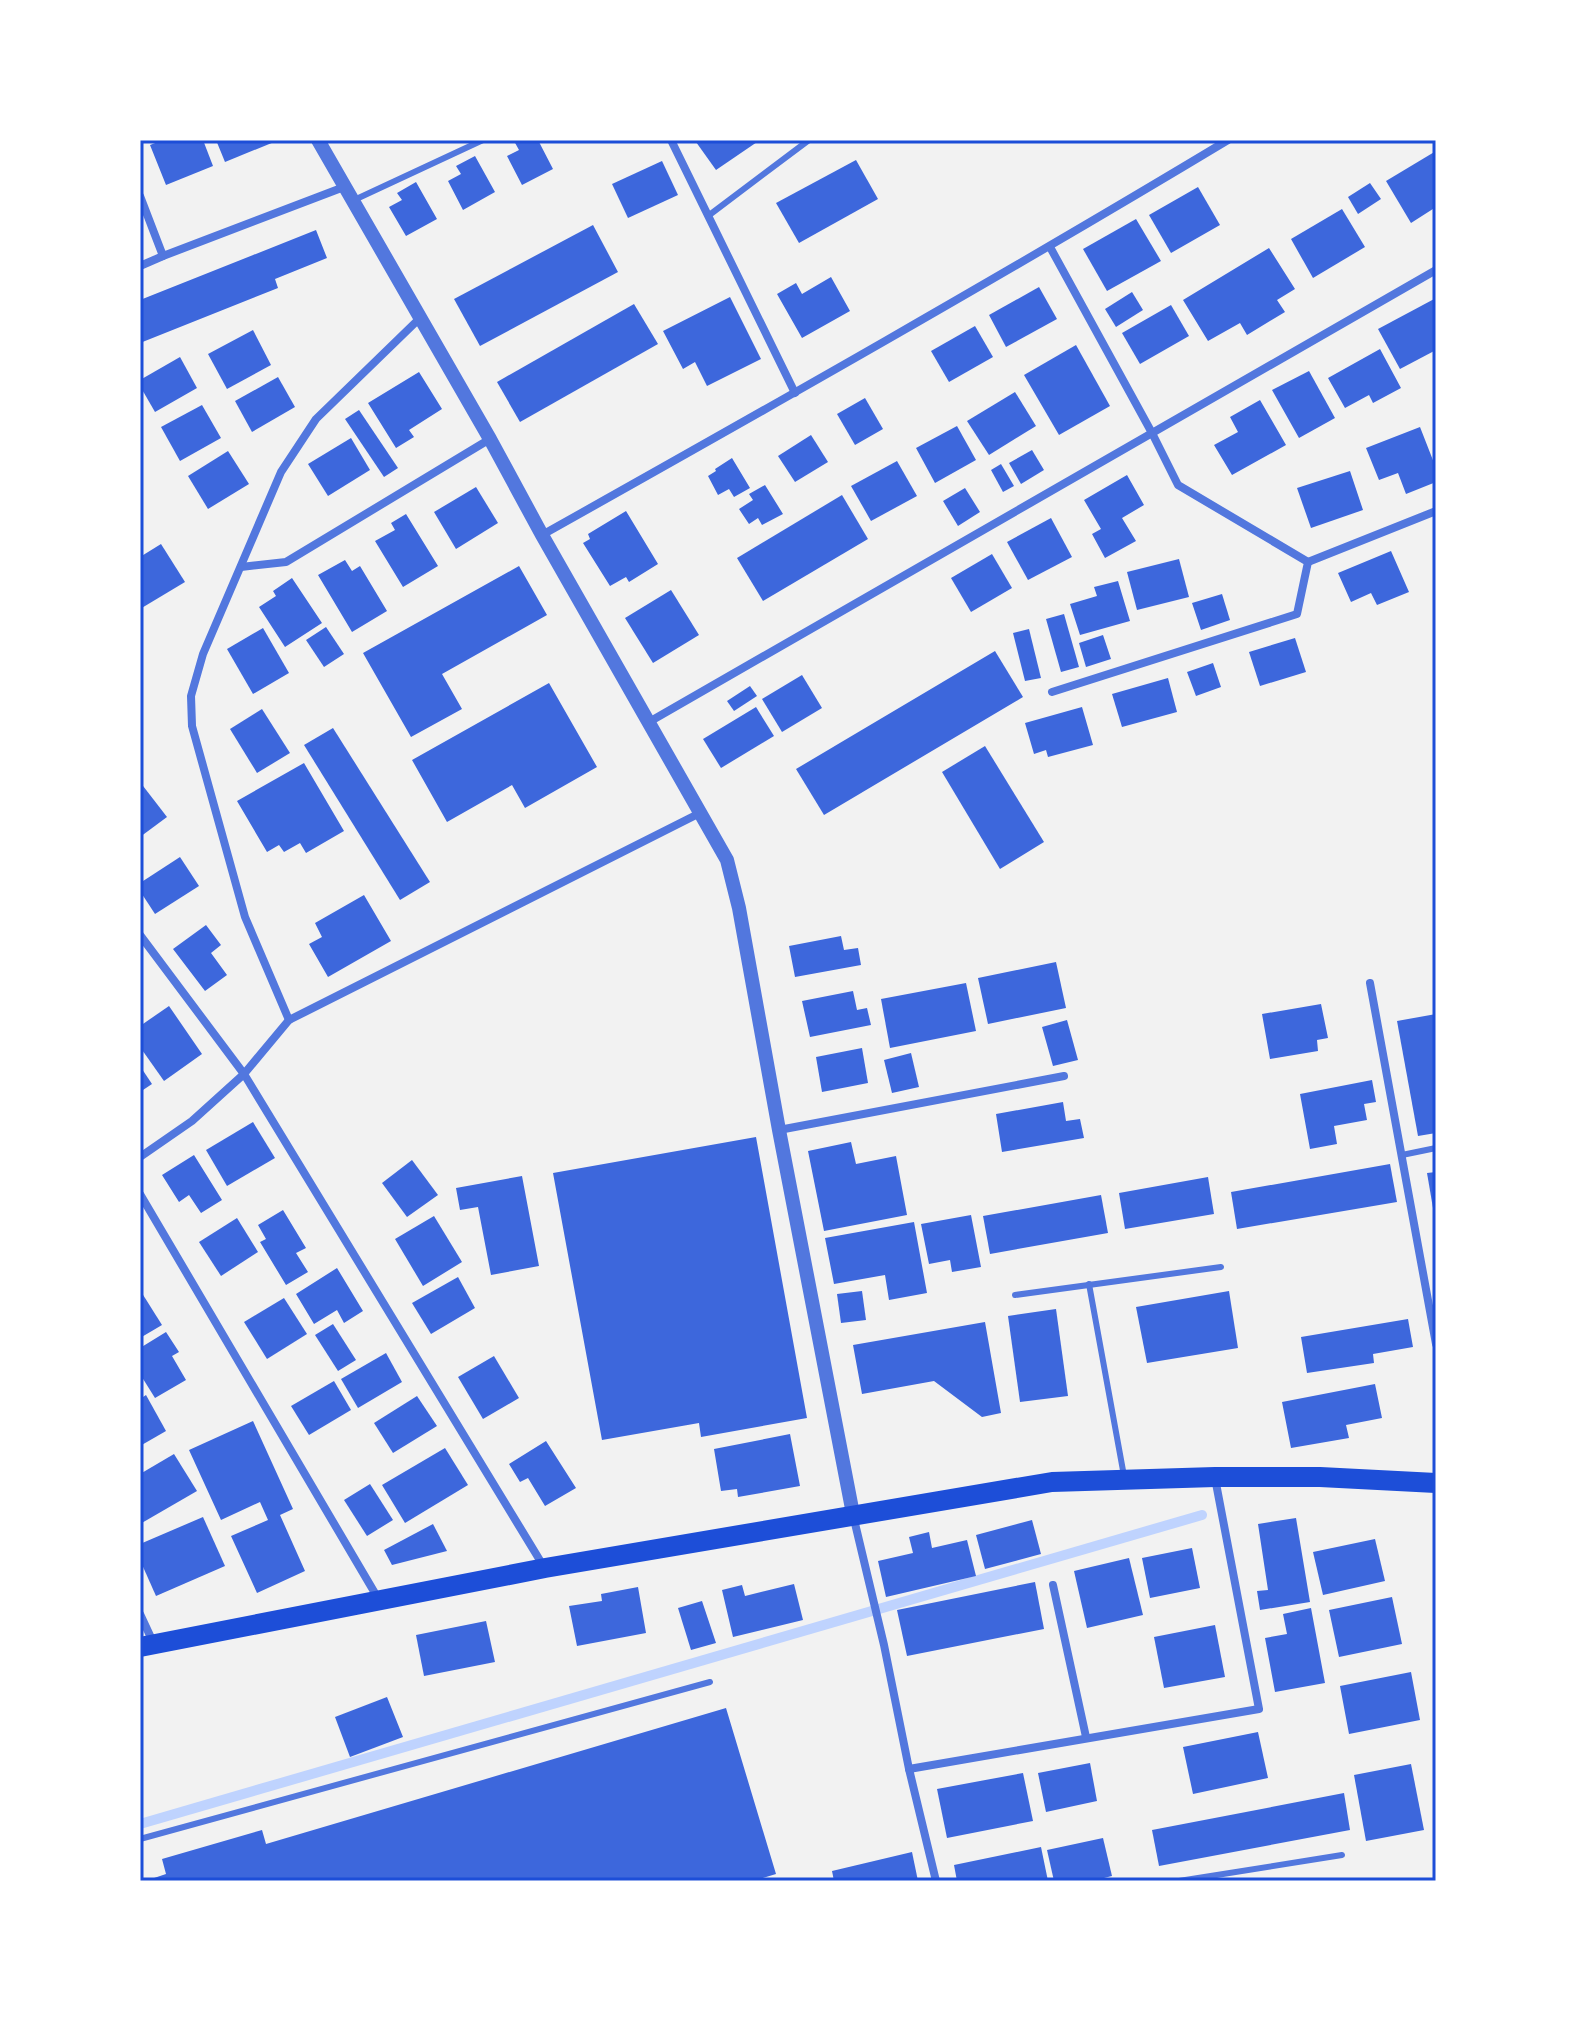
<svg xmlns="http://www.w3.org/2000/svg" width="1576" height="2021" font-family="'Roboto Serif',serif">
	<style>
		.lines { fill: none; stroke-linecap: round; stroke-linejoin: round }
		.stream { stroke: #bfd3fe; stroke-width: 10 }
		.building { fill: #3d67dc }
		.service { stroke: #5277de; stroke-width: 6 }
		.minor { stroke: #5277de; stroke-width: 8 }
		.tertiary { stroke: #5277de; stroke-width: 14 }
		.primary { stroke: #1d4ed8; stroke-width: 20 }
		.neatline { fill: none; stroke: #1d4ed8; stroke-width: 3 }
	</style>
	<rect width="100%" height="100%" fill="#f2f2f2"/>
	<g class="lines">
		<path class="stream" d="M140,1824L1202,1515"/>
	</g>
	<g class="building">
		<path d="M163,140H203L213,166L166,185L150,145Z"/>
		<path d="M216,140H279L225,162Z"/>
		<path d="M517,140H538L553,169L522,185L507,156L519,150L514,141Z"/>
		<path d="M700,140H760L716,170L696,142Z"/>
		<path d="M1436,151V207L1411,223L1386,181Z"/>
		<path d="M475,156L495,192L463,210L448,181L461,174L456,166Z"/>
		<path d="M856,160L878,199L799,243L776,203Z"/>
		<path d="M662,161L678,195L628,218L612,184Z"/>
		<path d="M416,182L437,219L406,236L389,207L402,200L397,193Z"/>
		<path d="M1370,183L1381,199L1358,214L1348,197Z"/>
		<path d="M1198,187L1220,225L1171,253L1149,215Z"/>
		<path d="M1342,209L1365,247L1313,278L1291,239Z"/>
		<path d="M1136,219L1161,261L1107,291L1083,249Z"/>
		<path d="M593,225L618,272L480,346L454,299Z"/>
		<path d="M316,230L327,258L275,279L278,288L140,343V300Z"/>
		<path d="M1269,248L1295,289L1277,300L1285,312L1247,335L1240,323L1208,341L1183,300Z"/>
		<path d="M831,277L850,311L802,338L777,294L796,283L802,294Z"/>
		<path d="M1039,287L1057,319L1006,347L989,315Z"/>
		<path d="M1132,292L1143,310L1116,327L1105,309Z"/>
		<path d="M730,297L761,359L707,386L695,362L683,369L663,331Z"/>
		<path d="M1436,298V350L1400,369L1378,329Z"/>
		<path d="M634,304L658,344L520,422L497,382Z"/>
		<path d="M1171,305L1189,336L1140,364L1122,333Z"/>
		<path d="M975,326L993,357L949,382L931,351Z"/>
		<path d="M253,330L271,365L227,389L208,354Z"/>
		<path d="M1076,345L1110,406L1059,435L1024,375Z"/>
		<path d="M1380,349L1401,388L1373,403L1369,395L1345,408L1328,378Z"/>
		<path d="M180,357L197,388L155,412L140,386V380Z"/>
		<path d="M1309,371L1335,418L1299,438L1272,390Z"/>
		<path d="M419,372L442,409L409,430L414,437L396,448L368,403Z"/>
		<path d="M278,377L295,407L252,432L235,401Z"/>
		<path d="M1015,392L1036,426L989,455L967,421Z"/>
		<path d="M865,398L883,429L855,445L837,414Z"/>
		<path d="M1260,400L1286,445L1232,475L1214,445L1238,432L1230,417Z"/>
		<path d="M202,405L221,438L180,461L161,427Z"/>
		<path d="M359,410L398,468L384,477L345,419Z"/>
		<path d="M957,426L976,460L935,483L916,448Z"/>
		<path d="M1420,427L1436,468V482L1406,494L1398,473L1379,480L1366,448Z"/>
		<path d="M811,435L828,462L795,482L778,456Z"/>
		<path d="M351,438L370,470L328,496L308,464Z"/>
		<path d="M1032,450L1044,470L1021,484L1009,463Z"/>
		<path d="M228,451L249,484L208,509L188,476Z"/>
		<path d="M732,458L750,488L734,497L729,489L718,495L708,476L716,471L715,469Z"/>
		<path d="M897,461L917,496L871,521L851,486Z"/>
		<path d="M1001,464L1014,486L1003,492L991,470Z"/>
		<path d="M1350,471L1363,510L1311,528L1297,488Z"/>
		<path d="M1127,475L1144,505L1122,518L1136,541L1105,558L1092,534L1101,529L1084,500Z"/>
		<path d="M765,485L783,514L762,525L758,518L749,524L739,509L753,500L749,494Z"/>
		<path d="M476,487L498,523L456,549L434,512Z"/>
		<path d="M965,488L980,512L958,526L943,501Z"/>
		<path d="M842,495L868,539L763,601L737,558Z"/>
		<path d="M626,511L658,564L629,582L626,577L610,586L583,543L590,539L588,534Z"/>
		<path d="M406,514L438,566L403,587L375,541L395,530L391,523Z"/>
		<path d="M1051,518L1072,557L1028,580L1007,542Z"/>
		<path d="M161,544L185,582L140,609V557Z"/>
		<path d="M1391,551L1409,592L1377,605L1371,593L1351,602L1338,573Z"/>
		<path d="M992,554L1012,588L971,612L951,578Z"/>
		<path d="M1179,559L1189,597L1137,610L1127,572Z"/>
		<path d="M345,560L352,571L360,566L387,611L352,632L318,575Z"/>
		<path d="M519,566L547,615L442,674L462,709L411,737L363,653Z"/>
		<path d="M292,578L322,623L285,647L259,607L276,596L273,591Z"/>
		<path d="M1118,581L1130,621L1080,635L1070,604L1097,596L1094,587Z"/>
		<path d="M671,590L699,635L653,663L625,618Z"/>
		<path d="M1222,594L1230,620L1201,630L1192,603Z"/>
		<path d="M1064,614L1079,667L1061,672L1046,619Z"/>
		<path d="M326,627L344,654L324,667L306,640Z"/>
		<path d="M263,628L289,673L253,694L227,649Z"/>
		<path d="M1029,629L1041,678L1025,681L1013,633Z"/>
		<path d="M1103,635L1111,659L1086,667L1079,643Z"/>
		<path d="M1295,638L1306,672L1260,686L1249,652Z"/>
		<path d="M995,651L1023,697L824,815L796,769Z"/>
		<path d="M1213,663L1221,687L1196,696L1187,672Z"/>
		<path d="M802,675L822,708L782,732L762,699Z"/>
		<path d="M1168,678L1177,712L1122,727L1112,694Z"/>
		<path d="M549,683L597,767L525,808L512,785L447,822L412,760Z"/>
		<path d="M750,686L757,696L734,711L727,701Z"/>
		<path d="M756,707L774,736L721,768L703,739Z"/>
		<path d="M1082,707L1093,745L1048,757L1046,750L1034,754L1025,723Z"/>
		<path d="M262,709L290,753L257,773L230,729Z"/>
		<path d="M333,728L430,882L400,900L304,745Z"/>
		<path d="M985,746L1044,842L1000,869L942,772Z"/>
		<path d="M304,763L344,831L306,853L300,843L284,852L279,845L267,852L237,801Z"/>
		<path d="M140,782L167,817L140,837Z"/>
		<path d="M180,857L199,886L155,914L140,891V883Z"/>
		<path d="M364,895L391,941L328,977L309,944L322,937L315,923Z"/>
		<path d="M206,925L221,945L211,953L227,975L205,991L173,949Z"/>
		<path d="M841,936L844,950L858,948L861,965L795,977L789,946Z"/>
		<path d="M1056,962L1066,1008L988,1024L978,978Z"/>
		<path d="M966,983L976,1031L890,1048L881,999Z"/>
		<path d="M853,991L857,1010L867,1008L871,1025L810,1037L802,1001Z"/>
		<path d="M1321,1004L1328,1038L1317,1040L1318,1051L1270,1059L1262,1014Z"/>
		<path d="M169,1006L202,1054L164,1081L140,1047V1026Z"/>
		<path d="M1436,1014V1133L1418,1136L1397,1021Z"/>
		<path d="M1067,1020L1078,1060L1053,1066L1042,1027Z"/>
		<path d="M862,1048L868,1083L822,1092L816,1057Z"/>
		<path d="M911,1053L919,1087L892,1093L884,1060Z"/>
		<path d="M140,1066L152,1084L140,1092Z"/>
		<path d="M1372,1080L1376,1102L1364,1104L1367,1120L1334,1126L1337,1144L1310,1149L1300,1094Z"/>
		<path d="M1063,1102L1066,1121L1080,1119L1084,1138L1002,1152L996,1114Z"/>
		<path d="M253,1122L275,1158L227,1186L206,1150Z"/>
		<path d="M756,1137L807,1418L701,1437L699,1423L602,1440L553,1173Z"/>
		<path d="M851,1142L856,1164L896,1156L907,1215L824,1231L808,1151Z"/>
		<path d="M194,1155L222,1200L201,1213L189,1195L179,1202L162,1175Z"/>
		<path d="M412,1160L438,1195L407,1217L382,1183Z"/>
		<path d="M1390,1164L1397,1202L1237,1229L1231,1192Z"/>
		<path d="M1436,1172V1213L1434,1214L1427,1173Z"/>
		<path d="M522,1176L539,1266L491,1275L478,1207L460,1210L456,1188Z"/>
		<path d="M1208,1177L1214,1214L1125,1229L1119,1193Z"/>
		<path d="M1101,1195L1108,1233L990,1254L983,1216Z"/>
		<path d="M283,1210L306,1248L296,1253L308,1272L286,1285L260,1242L266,1239L258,1225Z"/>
		<path d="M971,1215L981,1267L952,1272L950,1260L929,1264L921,1224Z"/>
		<path d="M434,1216L462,1262L423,1286L395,1239Z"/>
		<path d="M237,1218L258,1252L221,1276L199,1242Z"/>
		<path d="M914,1222L927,1293L889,1300L885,1275L834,1284L825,1238Z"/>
		<path d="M337,1268L363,1311L344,1323L337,1310L314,1324L296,1294Z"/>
		<path d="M458,1277L475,1308L431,1334L412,1303Z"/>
		<path d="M140,1290L162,1325L140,1338Z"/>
		<path d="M862,1291L866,1320L841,1323L837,1294Z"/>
		<path d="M1229,1291L1238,1348L1147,1363L1136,1307Z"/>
		<path d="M284,1298L307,1334L267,1359L244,1322Z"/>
		<path d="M1056,1309L1068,1396L1020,1402L1008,1316Z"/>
		<path d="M1408,1319L1413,1347L1373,1354L1374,1363L1307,1373L1301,1337Z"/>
		<path d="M985,1322L1001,1413L982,1417L934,1381L862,1394L853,1345Z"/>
		<path d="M333,1324L356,1360L338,1371L315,1335Z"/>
		<path d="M166,1332L179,1352L172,1356L186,1380L155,1398L140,1374V1348Z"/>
		<path d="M386,1353L402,1382L358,1408L341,1379Z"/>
		<path d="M494,1356L519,1398L483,1419L458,1377Z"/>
		<path d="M334,1381L351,1410L309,1435L291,1406Z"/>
		<path d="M1375,1384L1382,1418L1346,1425L1349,1438L1291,1448L1282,1402Z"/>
		<path d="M146,1395L166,1431L140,1446V1399Z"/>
		<path d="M417,1396L437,1426L393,1453L374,1423Z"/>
		<path d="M253,1421L293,1509L280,1515L305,1571L257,1593L231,1536L268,1520L260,1502L221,1520L189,1450Z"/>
		<path d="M790,1434L800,1486L738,1497L737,1489L721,1491L714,1449Z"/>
		<path d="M546,1441L576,1488L545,1506L528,1478L520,1482L509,1464Z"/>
		<path d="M445,1448L468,1485L405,1523L382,1485Z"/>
		<path d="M174,1454L197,1491L140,1524V1474Z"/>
		<path d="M370,1484L393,1520L367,1536L344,1500Z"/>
		<path d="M203,1517L225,1566L156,1596L140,1560V1544Z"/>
		<path d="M1296,1518L1310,1602L1260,1610L1257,1591L1268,1590L1258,1524Z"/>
		<path d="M1032,1520L1041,1554L985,1569L976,1535Z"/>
		<path d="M433,1524L447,1551L392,1565L384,1550Z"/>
		<path d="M929,1532L932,1548L967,1540L976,1576L886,1597L878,1561L913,1553L909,1537Z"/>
		<path d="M1375,1539L1385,1581L1323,1595L1313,1552Z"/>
		<path d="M1192,1548L1200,1588L1150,1598L1142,1558Z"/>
		<path d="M1129,1558L1143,1615L1087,1628L1074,1571Z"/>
		<path d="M1035,1582L1044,1629L907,1656L897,1610Z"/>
		<path d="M794,1584L803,1620L733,1637L722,1590L742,1585L745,1596Z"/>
		<path d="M638,1587L646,1633L577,1646L569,1606L602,1601L601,1594Z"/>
		<path d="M1392,1597L1402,1644L1339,1657L1329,1610Z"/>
		<path d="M702,1601L716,1643L691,1650L678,1608Z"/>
		<path d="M1311,1608L1325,1683L1275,1692L1265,1638L1287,1634L1283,1614Z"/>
		<path d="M486,1621L495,1662L424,1676L416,1635Z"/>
		<path d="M1215,1625L1225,1677L1164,1688L1154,1637Z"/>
		<path d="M1411,1672L1420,1720L1349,1734L1340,1686Z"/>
		<path d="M387,1697L403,1737L350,1757L335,1717Z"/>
		<path d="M726,1708L776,1874L753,1881H145L166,1874L162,1859L262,1830L266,1844Z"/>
		<path d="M1258,1732L1268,1778L1193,1794L1183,1747Z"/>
		<path d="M1090,1763L1097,1801L1046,1812L1038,1773Z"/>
		<path d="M1411,1764L1424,1830L1366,1841L1354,1775Z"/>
		<path d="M1023,1773L1033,1821L947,1838L937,1789Z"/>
		<path d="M1344,1793L1350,1830L1159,1866L1152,1830Z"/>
		<path d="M1103,1838L1112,1876L1092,1881H1054L1047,1850Z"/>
		<path d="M1041,1847L1048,1881H957L954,1865Z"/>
		<path d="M912,1852L918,1881H834L832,1871Z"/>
	</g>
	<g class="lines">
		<g class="service">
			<path d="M352,201L483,140"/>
			<path d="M708,216L809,140"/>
			<path d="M1402,1155L1436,1148"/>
			<path d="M1089,1284L1124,1476"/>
			<path d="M1015,1295L1221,1267"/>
			<path d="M140,1839L710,1682"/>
			<path d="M1179,1881L1342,1855"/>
		</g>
		<g class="minor">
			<path d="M671,140L795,393"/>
			<path d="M140,196L163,256L344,187"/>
			<path d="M1050,247L1152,433L1178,485L1308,562L1297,614L1052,692"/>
			<path d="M140,266L163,256"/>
			<path d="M542,535C772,406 1002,276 1228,140"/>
			<path d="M1308,562L1436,511"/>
			<path d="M241,567L286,562L490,439"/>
			<path d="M649,722L1436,270"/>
			<path d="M140,935L244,1074L544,1567"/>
			<path d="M1370,983L1436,1344"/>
			<path d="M289,1020L245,917L192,726L191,696L203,654L281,472L316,419L420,318"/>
			<path d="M779,1130L1064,1076"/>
			<path d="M140,1157L192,1121L244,1074L289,1020L700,813"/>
			<path d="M140,1194L379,1600"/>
			<path d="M853,1515L884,1645L909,1769L936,1881"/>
			<path d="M1053,1585L1086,1737"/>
			<path d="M140,1614L153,1642"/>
			<path d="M909,1769L1259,1709L1215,1478"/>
		</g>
		<path class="tertiary" d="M318,140L490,439L542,535L727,860L739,908L779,1130L853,1514"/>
		<path class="primary" d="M140,1647L545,1568L1052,1482L1215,1477H1320L1436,1483"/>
	</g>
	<rect width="1576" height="2021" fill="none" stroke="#ffffff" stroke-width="284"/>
	<rect x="142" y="142" width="1292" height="1737" class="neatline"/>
</svg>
